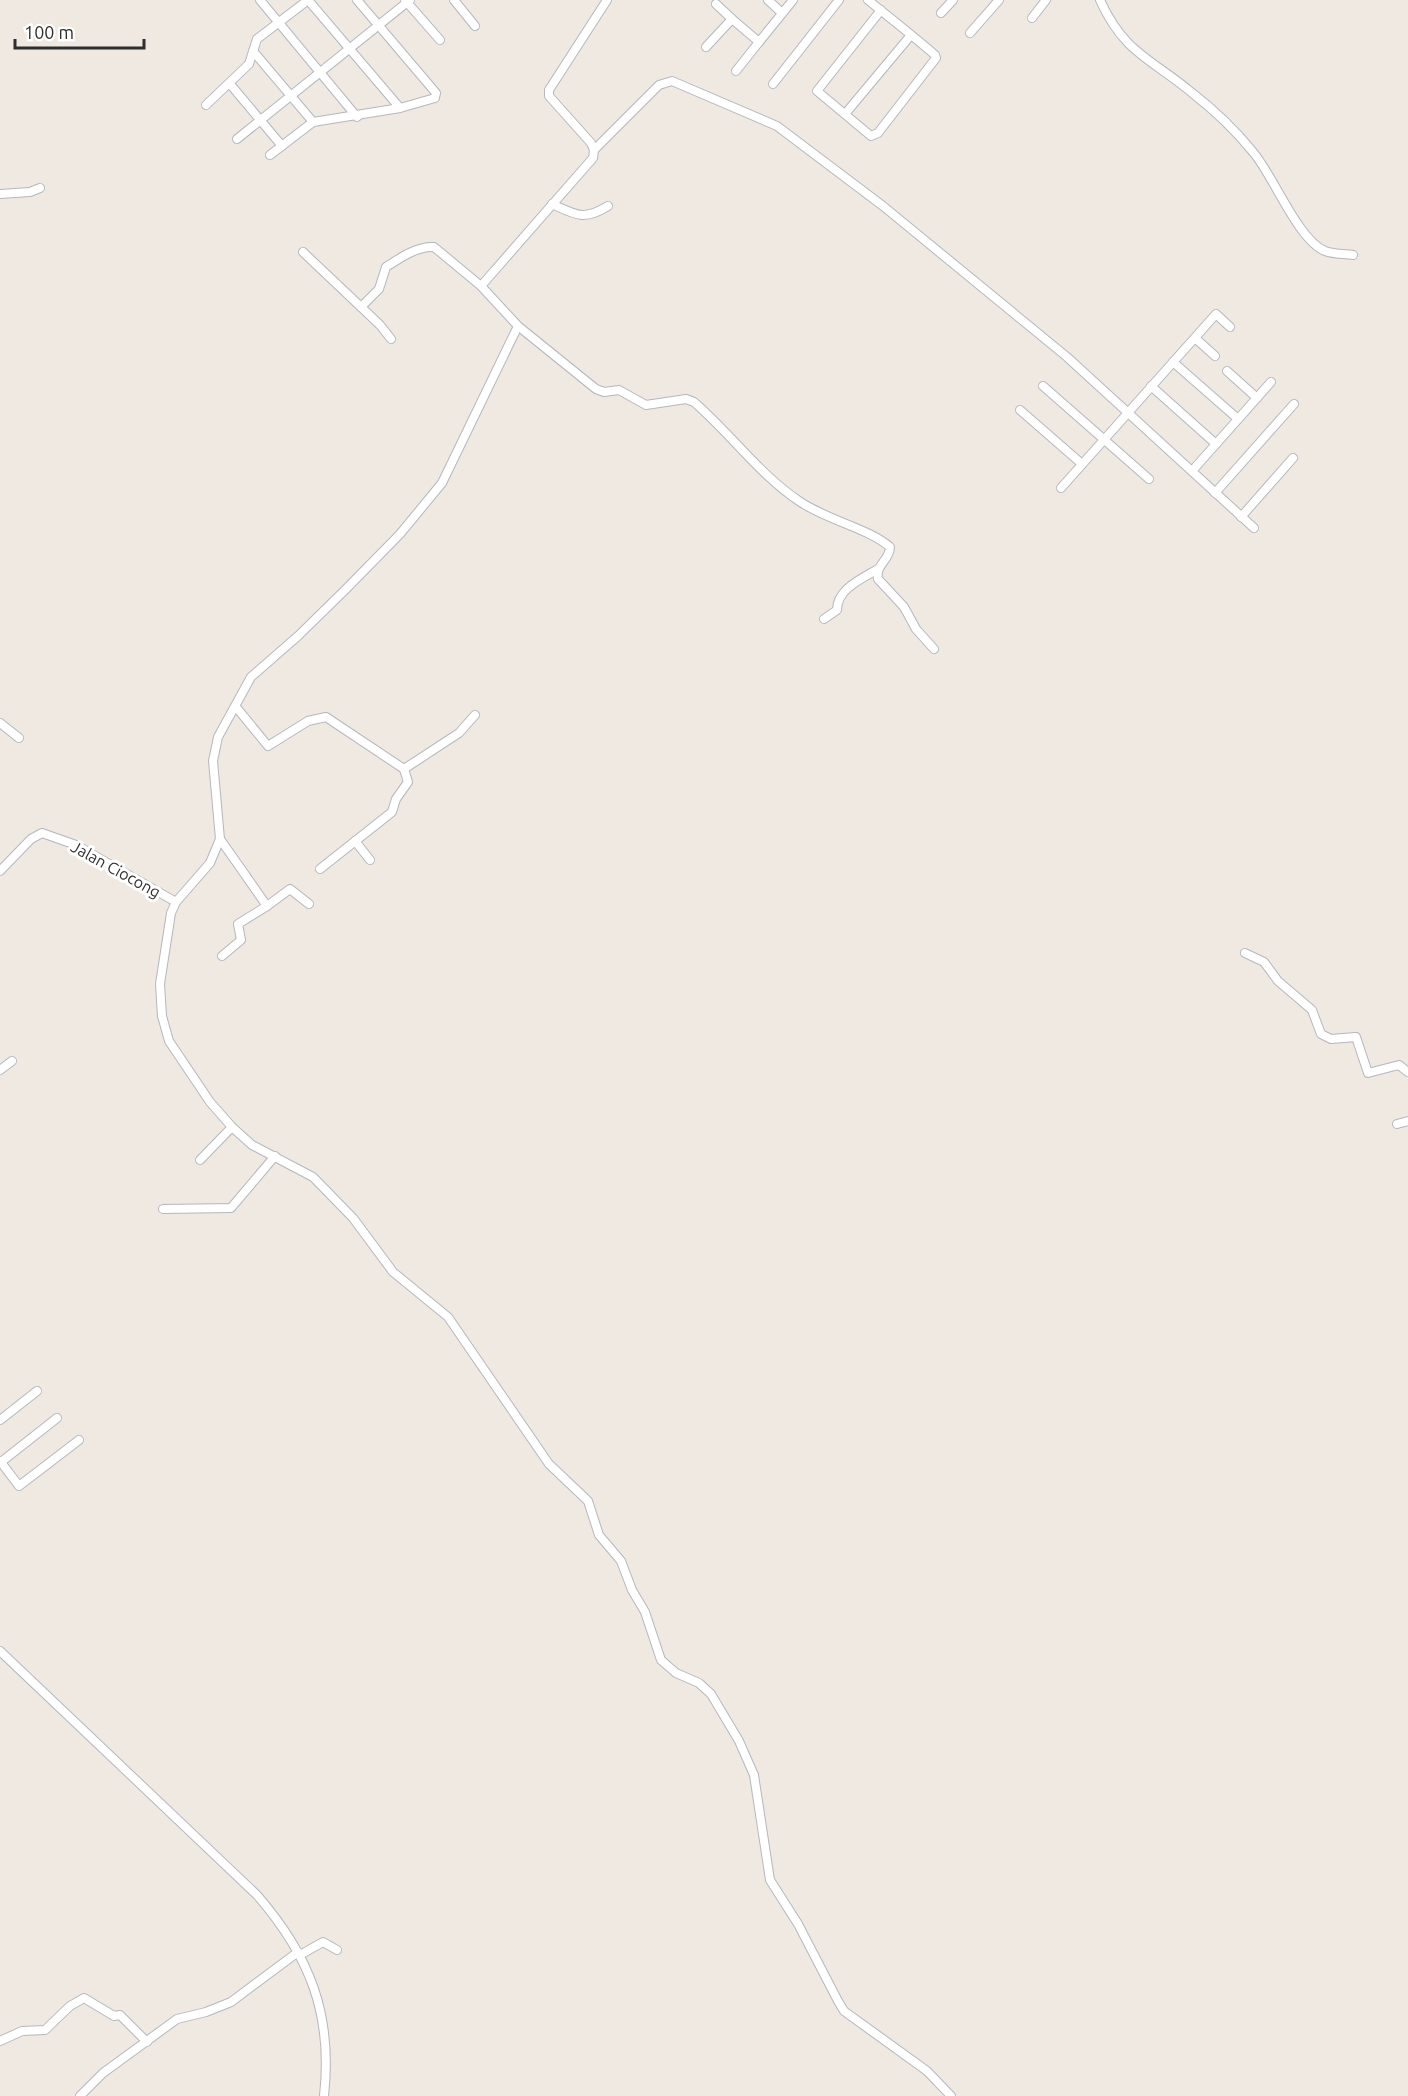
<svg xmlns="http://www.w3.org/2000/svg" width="1408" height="2096" font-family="Ubuntu,sans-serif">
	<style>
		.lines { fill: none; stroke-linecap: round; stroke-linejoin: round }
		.street-casing { stroke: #b4b7c1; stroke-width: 10 }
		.street { stroke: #fff; stroke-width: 8 }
		.labels { text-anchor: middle; stroke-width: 6; stroke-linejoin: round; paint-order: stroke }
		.street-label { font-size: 16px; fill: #2e2e2e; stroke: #fff }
	</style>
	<rect width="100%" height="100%" fill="#efe9e1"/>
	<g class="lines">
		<defs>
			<g id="street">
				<path d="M260,0L357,117"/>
				<path d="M308,0L400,108"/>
				<path d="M405,0L440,40"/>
				<path d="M454,0L475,26"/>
				<path d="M607,0L549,90V96L591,143L594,150L593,158L481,286L518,326L596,389L604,392L619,390L646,405L686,399L694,402C731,434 759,474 799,501C826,520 868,528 890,547C890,560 875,565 878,579L904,607L916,629L934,649"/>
				<path d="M768,0L782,13"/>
				<path d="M868,0C890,18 913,36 935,55L936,58L878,133L871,136L817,91L881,10"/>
				<path d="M1100,0C1124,53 1150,58 1191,92C1213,109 1236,131 1253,152C1273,175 1298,240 1325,251C1333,254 1344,254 1353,255"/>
				<path d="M716,4L732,19"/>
				<path d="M941,13L953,0"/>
				<path d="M1032,18L1046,0"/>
				<path d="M970,33L999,0"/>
				<path d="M706,47L732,19L759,42L793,0"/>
				<path d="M253,51L313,122"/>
				<path d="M736,71L759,42"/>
				<path d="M230,84L282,146"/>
				<path d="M773,84L839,0"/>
				<path d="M206,105L249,64L257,39L308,0"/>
				<path d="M845,114L911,35"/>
				<path d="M237,139L410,0"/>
				<path d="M594,150L659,85L672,81L777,126L883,206L1067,357L1254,528"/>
				<path d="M270,155L313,122L400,108L435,98L436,93L357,0"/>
				<path d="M0,194L30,192L40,188"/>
				<path d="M552,204C576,215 584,221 608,206"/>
				<path d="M303,252L380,325L391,339"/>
				<path d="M361,307L379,289L386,267C400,258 417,246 434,247L481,286"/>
				<path d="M518,326L442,483L400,534L346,589L298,636L251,677L218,737L213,761L220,839L210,863L176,902L171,913L160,984L162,1016L169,1041L210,1102L232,1127L252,1145L313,1177L353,1218L393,1272L448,1317L549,1464L588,1501L599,1535L621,1561L632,1590L645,1612L661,1660L676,1673L699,1683L711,1694L739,1741L754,1775L770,1880L798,1924L838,2001L844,2011L927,2071L951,2096"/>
				<path d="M1195,338L1215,356"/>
				<path d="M1173,362L1238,419"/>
				<path d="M1227,371L1257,398"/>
				<path d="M1043,386L1149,479"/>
				<path d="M1151,386L1216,444"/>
				<path d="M1020,410L1082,464"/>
				<path d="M1192,471L1271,382"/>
				<path d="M1061,488L1216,314L1230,327"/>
				<path d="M1215,493L1294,404"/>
				<path d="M1241,517L1293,458"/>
				<path d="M824,619L837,610C837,589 861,579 878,569"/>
				<path d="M236,707L268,746L308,721L326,717L404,769L459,733L475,715"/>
				<path d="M0,723L19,738"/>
				<path d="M220,839L267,906L238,924L241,940L222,956"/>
				<path d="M355,841L370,860"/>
				<path d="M320,869L392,812L396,799L408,782L404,769"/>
				<path d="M0,871L31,839L42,833L76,845L176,902"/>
				<path d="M267,906L290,889L309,904"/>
				<path d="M1245,953L1264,962L1278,981L1312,1010L1321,1034L1331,1039L1356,1037L1368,1073L1399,1065L1408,1072"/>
				<path d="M0,1070L12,1061"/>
				<path d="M1397,1124L1408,1121"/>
				<path d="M200,1160L232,1127"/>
				<path d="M163,1209L231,1208L275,1156"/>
				<path d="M0,1420L37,1391"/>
				<path d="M0,1461L19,1486L79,1440"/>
				<path d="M1,1462L57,1418"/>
				<path d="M0,1651L257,1895C310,1956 333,2015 324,2096"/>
				<path d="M300,1955L323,1942L337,1950"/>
				<path d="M0,2041L22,2031L45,2030L70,2006L84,1998L114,2016L120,2015L147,2042"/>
				<path d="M80,2096L103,2073L177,2019L206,2012L231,2002L298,1952"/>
			</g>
		</defs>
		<use href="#street" class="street-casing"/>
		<use href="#street" class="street"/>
	</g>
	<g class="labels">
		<g class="street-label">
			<text transform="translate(116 869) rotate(29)" y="6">Jalan Ciocong</text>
		</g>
	</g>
	<path d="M15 39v9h129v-9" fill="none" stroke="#2e2e2e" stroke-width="3"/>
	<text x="24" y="39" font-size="18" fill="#2e2e2e" stroke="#ffffff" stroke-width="4.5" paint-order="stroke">100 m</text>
</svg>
